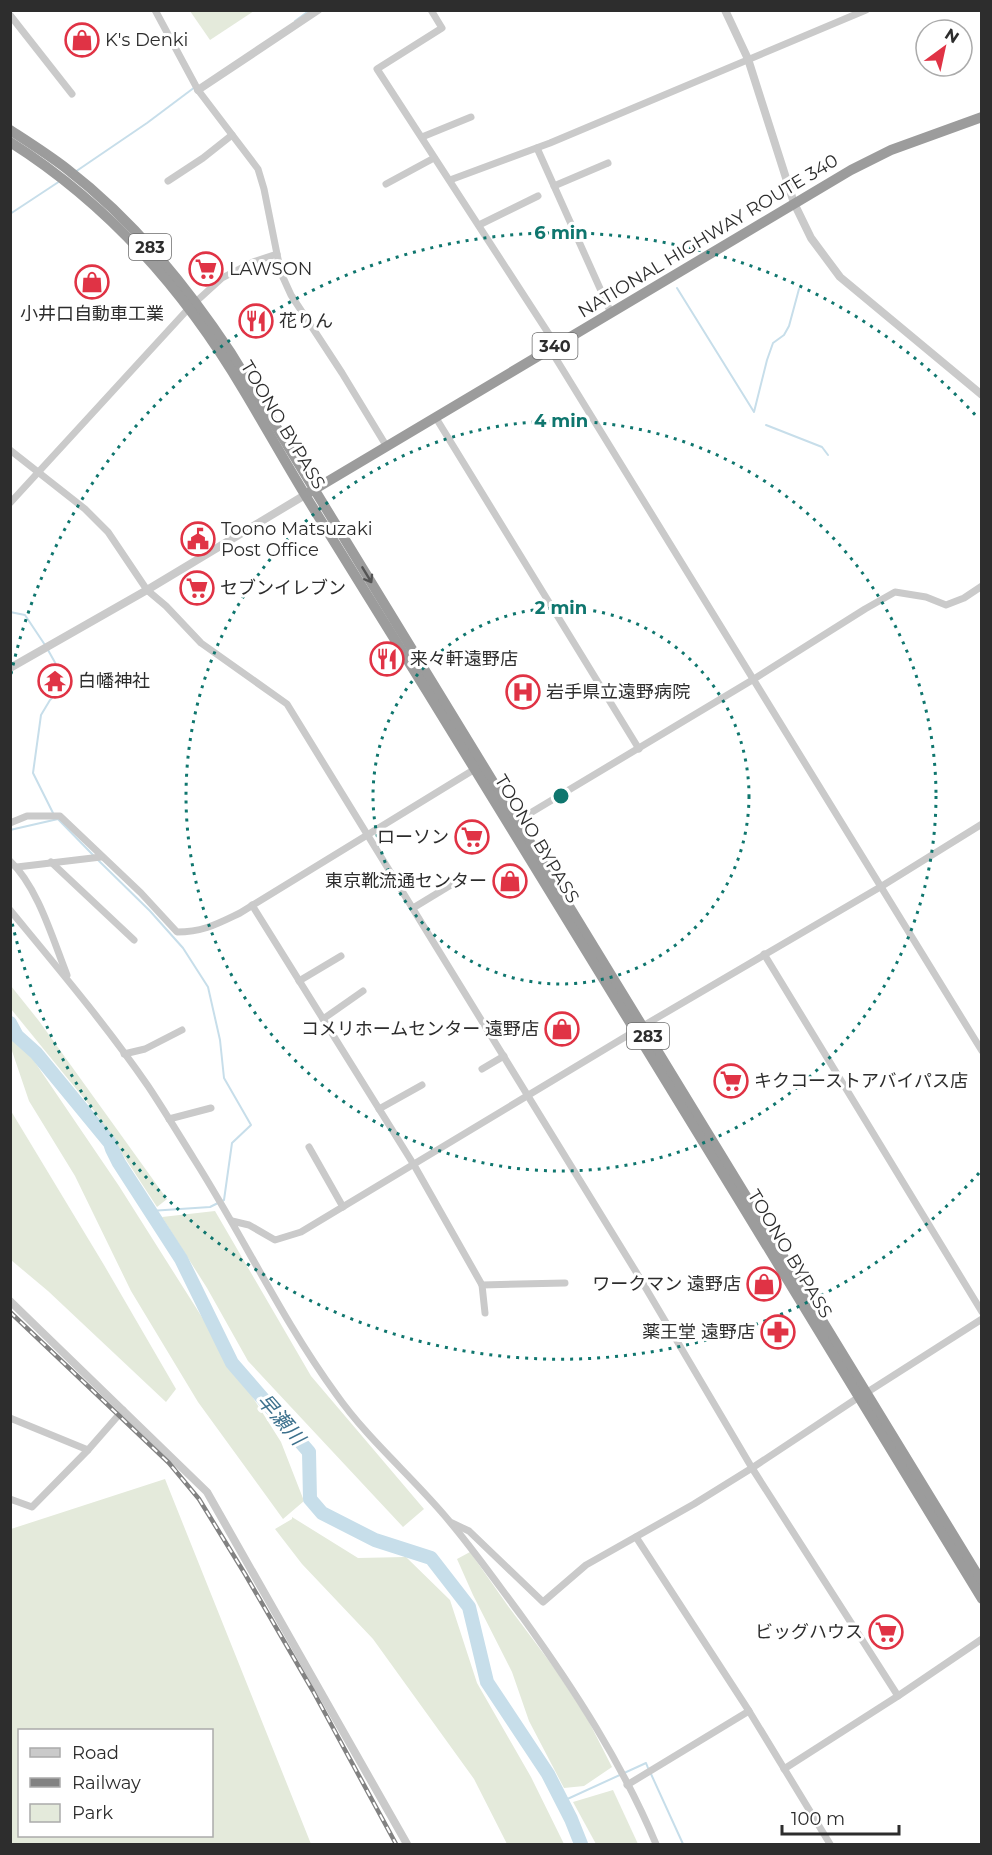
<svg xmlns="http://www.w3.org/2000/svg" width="992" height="1855" font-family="Montserrat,'Noto Sans JP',sans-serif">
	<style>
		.green { fill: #e4eadb; fill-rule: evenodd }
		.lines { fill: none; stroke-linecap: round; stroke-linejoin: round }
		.stream { stroke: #c7deea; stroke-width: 2 }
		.river { stroke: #c7deea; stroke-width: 14 }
		.minor { stroke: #cacaca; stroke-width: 7 }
		.tertiary { stroke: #cacaca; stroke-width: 8 }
		.trunk { stroke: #9c9c9c; stroke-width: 10 }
		.rail-casing { stroke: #828282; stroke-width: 4.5 }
		.rail { stroke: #fff; stroke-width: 2; stroke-dasharray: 7; stroke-linecap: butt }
		.oneway { stroke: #545454 }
		.ring { fill: none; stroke: #0f766e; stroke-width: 3; stroke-dasharray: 3 6 }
		.labels { text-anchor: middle; stroke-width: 6; stroke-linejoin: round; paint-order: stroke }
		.shield { fill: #fff; stroke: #6c6c6c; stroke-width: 1.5 }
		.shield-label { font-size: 16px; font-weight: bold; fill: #2d2d2d }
		.poi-label { font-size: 18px; fill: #2d2d2d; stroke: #fff; text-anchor: start }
		.street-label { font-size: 18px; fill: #2d2d2d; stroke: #fff }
		.water-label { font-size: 20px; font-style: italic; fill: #3d718d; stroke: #fff }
		.centre { fill: #0f766e; stroke: #fff; stroke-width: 3 }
		.ring-label { font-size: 18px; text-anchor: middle; font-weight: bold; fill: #0f766e; stroke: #fff; stroke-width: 6; stroke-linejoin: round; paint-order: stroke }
	</style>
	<rect width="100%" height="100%" fill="#fff"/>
	<g class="green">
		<path d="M190,11H254L210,40Z"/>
		<path d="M11,986L39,1021L167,1199L157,1207L95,1112L11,1009Z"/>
		<path d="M11,1032L30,1055L119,1186L281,1442L304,1501L283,1519L198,1402L131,1291L75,1176L29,1101L11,1048Z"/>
		<path d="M11,1111L104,1265L176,1389L166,1402L48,1291L11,1260Z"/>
		<path d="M215,1211L311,1376L424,1509L403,1527L248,1361L207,1288L162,1217Z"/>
		<path d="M165,1479L311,1844H11V1529ZM212,1730V1836H20V1730Z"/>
		<path d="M292,1517L358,1558L406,1557L450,1600L477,1683L531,1777L564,1844H507L474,1779L373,1639L302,1564L275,1529L292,1519Z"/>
		<path d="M470,1552L508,1606L555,1669L587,1718L612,1767L584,1786L564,1788L529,1721L512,1672L473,1595L457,1559Z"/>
		<path d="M613,1790L638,1844H596L573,1802Z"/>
	</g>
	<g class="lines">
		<g class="stream">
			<path d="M295,21L310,10"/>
			<path d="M75,172L147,123L195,87"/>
			<path d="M10,214L60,181"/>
			<path d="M677,288L754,412L767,360L773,343L784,335L789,326L799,289"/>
			<path d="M766,425L822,447L828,455"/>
			<path d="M10,612L25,615L45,645"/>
			<path d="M48,650L62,675L63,687L50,700L41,715L33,773L53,813"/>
			<path d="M56,817L94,856"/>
			<path d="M10,830L58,819"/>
			<path d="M98,860L150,911L183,948L208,987L220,1040L224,1078L251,1125L232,1143L224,1200L210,1207L150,1211"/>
			<path d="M651,1774L683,1844"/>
			<path d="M563,1801L646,1763L648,1768"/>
		</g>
		<path class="river" d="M10,1023L17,1036L36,1053L110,1143L112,1149L119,1163L181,1259L232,1363L309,1452L310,1499L322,1513L375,1540L431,1558L469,1607L487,1682L548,1774L571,1819L581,1844"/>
		<g class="minor">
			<path d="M155,10L198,90L258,169L264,189L277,254L281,273L291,295L342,373L387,447"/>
			<path d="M431,10L442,28L377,69L556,345"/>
			<path d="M10,15L72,94"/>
			<path d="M422,137L471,117"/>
			<path d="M537,148L611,313"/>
			<path d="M450,180L550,143L866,10"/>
			<path d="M168,181L203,158L232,135"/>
			<path d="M386,184L434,158"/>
			<path d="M554,186L608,163"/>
			<path d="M479,225L538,196"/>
			<path d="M550,349L982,1051"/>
			<path d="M436,418L639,749"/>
			<path d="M10,450L85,509L108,532L147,590L166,606L201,643L287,704L638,1275L752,1468L898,1696"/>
			<path d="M10,503L189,308L222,278L253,262L277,254"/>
			<path d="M517,821L754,679L865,609L895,592L926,597L946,605L964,598L982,586"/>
			<path d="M10,823L27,816H60L141,893L177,932C203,932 217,924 240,913L475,769"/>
			<path d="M10,861C38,887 53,940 67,975"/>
			<path d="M51,862L134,940"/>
			<path d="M17,867L101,857"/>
			<path d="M252,905L414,1165L482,1285L565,1283"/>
			<path d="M413,908L464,877"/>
			<path d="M10,910C57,967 106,1025 148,1086C164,1110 179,1135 194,1159C243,1236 282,1320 336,1394C369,1441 414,1478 450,1522C476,1553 499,1586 523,1618C574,1689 622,1763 656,1844"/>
			<path d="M764,954L982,1312"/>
			<path d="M299,981L341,956"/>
			<path d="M323,1019L363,991"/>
			<path d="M643,1026L882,886L982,824"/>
			<path d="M124,1054L145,1049L182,1030"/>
			<path d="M482,1069L504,1056"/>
			<path d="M379,1109L422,1085"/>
			<path d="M169,1119L211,1108"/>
			<path d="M309,1147L343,1207"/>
			<path d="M232,1221L249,1225L275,1240L301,1232L635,1031"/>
			<path d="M482,1285L485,1313"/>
			<path d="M866,1393L982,1319"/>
			<path d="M10,1418L88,1450"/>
			<path d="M10,1499L32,1507L88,1450L123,1410"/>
			<path d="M452,1523L469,1531L543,1602L586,1565L694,1504L752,1468L859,1397"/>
			<path d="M636,1537L749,1711L830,1844"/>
			<path d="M784,1769L898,1696L982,1639"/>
			<path d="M627,1785L749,1711"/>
		</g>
		<g class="tertiary">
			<path d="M725,10L748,59L794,203L811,238L840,277L982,395"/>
			<path d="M198,90L318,10"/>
			<path d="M10,668L147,590L305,495"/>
			<path d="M10,1301L207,1492L407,1844"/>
		</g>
		<g class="trunk">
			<path d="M10,130C30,143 49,155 67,169C133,220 185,284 231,353L982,1582"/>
			<path d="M10,142C108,204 185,291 244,391C265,426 285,462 307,498C347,563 388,628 428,693C615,994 797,1297 982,1599"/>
			<path d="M310,492L851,170L891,150L982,117"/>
		</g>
		<defs>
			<path id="rail" d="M10,1312L169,1463L199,1499L245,1574L313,1691L396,1844"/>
		</defs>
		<use href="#rail" class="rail-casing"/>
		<use href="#rail" class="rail"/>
	</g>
	<defs><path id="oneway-shaft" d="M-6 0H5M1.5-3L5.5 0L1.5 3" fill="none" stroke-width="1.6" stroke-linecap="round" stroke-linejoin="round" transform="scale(1.5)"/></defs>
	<use class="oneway" href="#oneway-shaft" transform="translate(367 575) rotate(59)"/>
	<g class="ring">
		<circle cx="561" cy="796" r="188"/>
		<circle cx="561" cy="796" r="375"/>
		<path d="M979 1173A563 563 0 0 1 11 918M11 674A563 563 0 0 1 979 419"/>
	</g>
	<defs>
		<symbol id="shop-ring" viewBox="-11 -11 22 22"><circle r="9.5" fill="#fff" stroke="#e03345" stroke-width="1.5"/><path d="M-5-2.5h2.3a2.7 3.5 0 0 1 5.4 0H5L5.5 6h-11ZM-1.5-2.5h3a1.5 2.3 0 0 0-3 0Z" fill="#e03345"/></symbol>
		<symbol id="supermarket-ring" viewBox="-11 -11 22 22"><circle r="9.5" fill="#fff" stroke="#e03345" stroke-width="1.5"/><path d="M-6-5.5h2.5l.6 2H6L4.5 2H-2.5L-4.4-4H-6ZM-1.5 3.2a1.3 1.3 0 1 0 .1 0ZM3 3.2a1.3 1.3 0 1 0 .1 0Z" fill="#e03345"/></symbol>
		<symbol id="restaurant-ring" viewBox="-11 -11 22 22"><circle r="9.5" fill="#fff" stroke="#e03345" stroke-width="1.5"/><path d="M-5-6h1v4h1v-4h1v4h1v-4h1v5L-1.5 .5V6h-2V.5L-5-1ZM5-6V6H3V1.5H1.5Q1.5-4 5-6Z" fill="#e03345"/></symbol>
		<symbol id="civic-ring" viewBox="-11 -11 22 22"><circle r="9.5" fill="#fff" stroke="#e03345" stroke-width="1.5"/><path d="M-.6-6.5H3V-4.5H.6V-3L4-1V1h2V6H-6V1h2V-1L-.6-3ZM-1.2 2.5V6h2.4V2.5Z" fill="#e03345"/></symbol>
		<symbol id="temple-ring" viewBox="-11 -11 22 22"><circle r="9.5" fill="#fff" stroke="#e03345" stroke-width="1.5"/><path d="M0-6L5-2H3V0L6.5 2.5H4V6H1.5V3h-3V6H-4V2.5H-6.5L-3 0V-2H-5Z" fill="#e03345"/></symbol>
		<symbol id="hospital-ring" viewBox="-11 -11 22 22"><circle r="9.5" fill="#fff" stroke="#e03345" stroke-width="1.5"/><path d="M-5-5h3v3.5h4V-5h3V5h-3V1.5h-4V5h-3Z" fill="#e03345"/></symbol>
		<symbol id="pharmacy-ring" viewBox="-11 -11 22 22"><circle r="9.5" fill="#fff" stroke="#e03345" stroke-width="1.5"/><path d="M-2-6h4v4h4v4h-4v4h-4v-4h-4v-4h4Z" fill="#e03345"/></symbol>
	</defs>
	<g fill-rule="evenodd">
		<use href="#shop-ring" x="63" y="21" width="38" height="38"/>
		<use href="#supermarket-ring" x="187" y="250" width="38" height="38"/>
		<use href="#shop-ring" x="73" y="263" width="38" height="38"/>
		<use href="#restaurant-ring" x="237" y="302" width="38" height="38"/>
		<use href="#civic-ring" x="179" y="520" width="38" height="38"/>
		<use href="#supermarket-ring" x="178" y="569" width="38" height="38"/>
		<use href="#restaurant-ring" x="368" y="640" width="38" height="38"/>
		<use href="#temple-ring" x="36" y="662" width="38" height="38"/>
		<use href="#hospital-ring" x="504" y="673" width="38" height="38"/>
		<use href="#supermarket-ring" x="453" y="818" width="38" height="38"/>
		<use href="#shop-ring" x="491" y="862" width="38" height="38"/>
		<use href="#shop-ring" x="543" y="1010" width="38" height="38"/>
		<use href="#supermarket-ring" x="712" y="1062" width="38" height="38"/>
		<use href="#shop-ring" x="745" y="1265" width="38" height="38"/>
		<use href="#pharmacy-ring" x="759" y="1313" width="38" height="38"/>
		<use href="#supermarket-ring" x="867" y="1613" width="38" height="38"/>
	</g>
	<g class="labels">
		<g class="shield">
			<rect x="129" y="234" width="42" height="26" rx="4.5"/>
			<rect x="532.5" y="333" width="45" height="26" rx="4.5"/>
			<rect x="627" y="1023" width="42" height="26" rx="4.5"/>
		</g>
		<g class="shield-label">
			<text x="150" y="253">283</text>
			<text x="555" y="352">340</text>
			<text x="648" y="1042">283</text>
		</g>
		<g class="poi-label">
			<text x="105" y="46">K's Denki</text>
			<text x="229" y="275">LAWSON</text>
			<text x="92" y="320" text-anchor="middle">小井口自動車工業</text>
			<text x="279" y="327">花りん</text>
			<text x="221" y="535">Toono Matsuzaki<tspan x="221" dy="21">Post Office</tspan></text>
			<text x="220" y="594">セブンイレブン</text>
			<text x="410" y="665">来々軒遠野店</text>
			<text x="78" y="687">白幡神社</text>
			<text x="546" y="698">岩手県立遠野病院</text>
			<text x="449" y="843" text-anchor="end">ローソン</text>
			<text x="487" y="887" text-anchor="end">東京靴流通センター</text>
			<text x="539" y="1035" text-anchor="end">コメリホームセンター 遠野店</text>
			<text x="754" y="1087">キクコーストアバイパス店</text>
			<text x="741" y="1290" text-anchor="end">ワークマン 遠野店</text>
			<text x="755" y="1338" text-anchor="end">薬王堂 遠野店</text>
			<text x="863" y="1638" text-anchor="end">ビッグハウス</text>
		</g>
		<g class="street-label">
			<text transform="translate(708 236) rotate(-31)" y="6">NATIONAL HIGHWAY ROUTE 340</text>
			<text transform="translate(283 425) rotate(59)" y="6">TOONO BYPASS</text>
			<text transform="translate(537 839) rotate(59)" y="6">TOONO BYPASS</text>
			<text transform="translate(790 1254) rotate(59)" y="6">TOONO BYPASS</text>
		</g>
		<g class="water-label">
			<text transform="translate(281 1419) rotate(49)" y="7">早瀬川</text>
		</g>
	</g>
	<circle cx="561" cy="796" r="9" class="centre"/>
	<g class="ring-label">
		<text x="561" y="239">6 min</text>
		<text x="561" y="427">4 min</text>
		<text x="561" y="614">2 min</text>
	</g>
	<rect width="992" height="1855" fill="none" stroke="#2d2d2d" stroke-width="24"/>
	<rect x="18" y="1729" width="195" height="108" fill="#ffffff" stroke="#ababab" stroke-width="1.5"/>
	<rect x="30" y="1748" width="30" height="9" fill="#cacaca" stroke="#ababab" stroke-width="1.5"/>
	<text x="72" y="1759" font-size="18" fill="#2d2d2d">Road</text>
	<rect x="30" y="1778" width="30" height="9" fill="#828282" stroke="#ababab" stroke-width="1.5"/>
	<text x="72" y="1789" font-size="18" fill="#2d2d2d">Railway</text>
	<rect x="30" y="1804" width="30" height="18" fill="#e4eadb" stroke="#ababab" stroke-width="1.5"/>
	<text x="72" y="1819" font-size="18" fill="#2d2d2d">Park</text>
	<g transform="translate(944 48) rotate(33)"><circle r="28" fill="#ffffff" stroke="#ababab" stroke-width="1.5"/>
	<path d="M0-4.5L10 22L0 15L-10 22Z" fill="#e03345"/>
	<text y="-9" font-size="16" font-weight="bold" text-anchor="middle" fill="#2d2d2d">N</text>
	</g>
	<path d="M782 1825v9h117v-9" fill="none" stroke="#2d2d2d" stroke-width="3"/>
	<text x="791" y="1825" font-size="18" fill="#2d2d2d" stroke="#ffffff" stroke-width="4.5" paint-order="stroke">100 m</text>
</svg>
